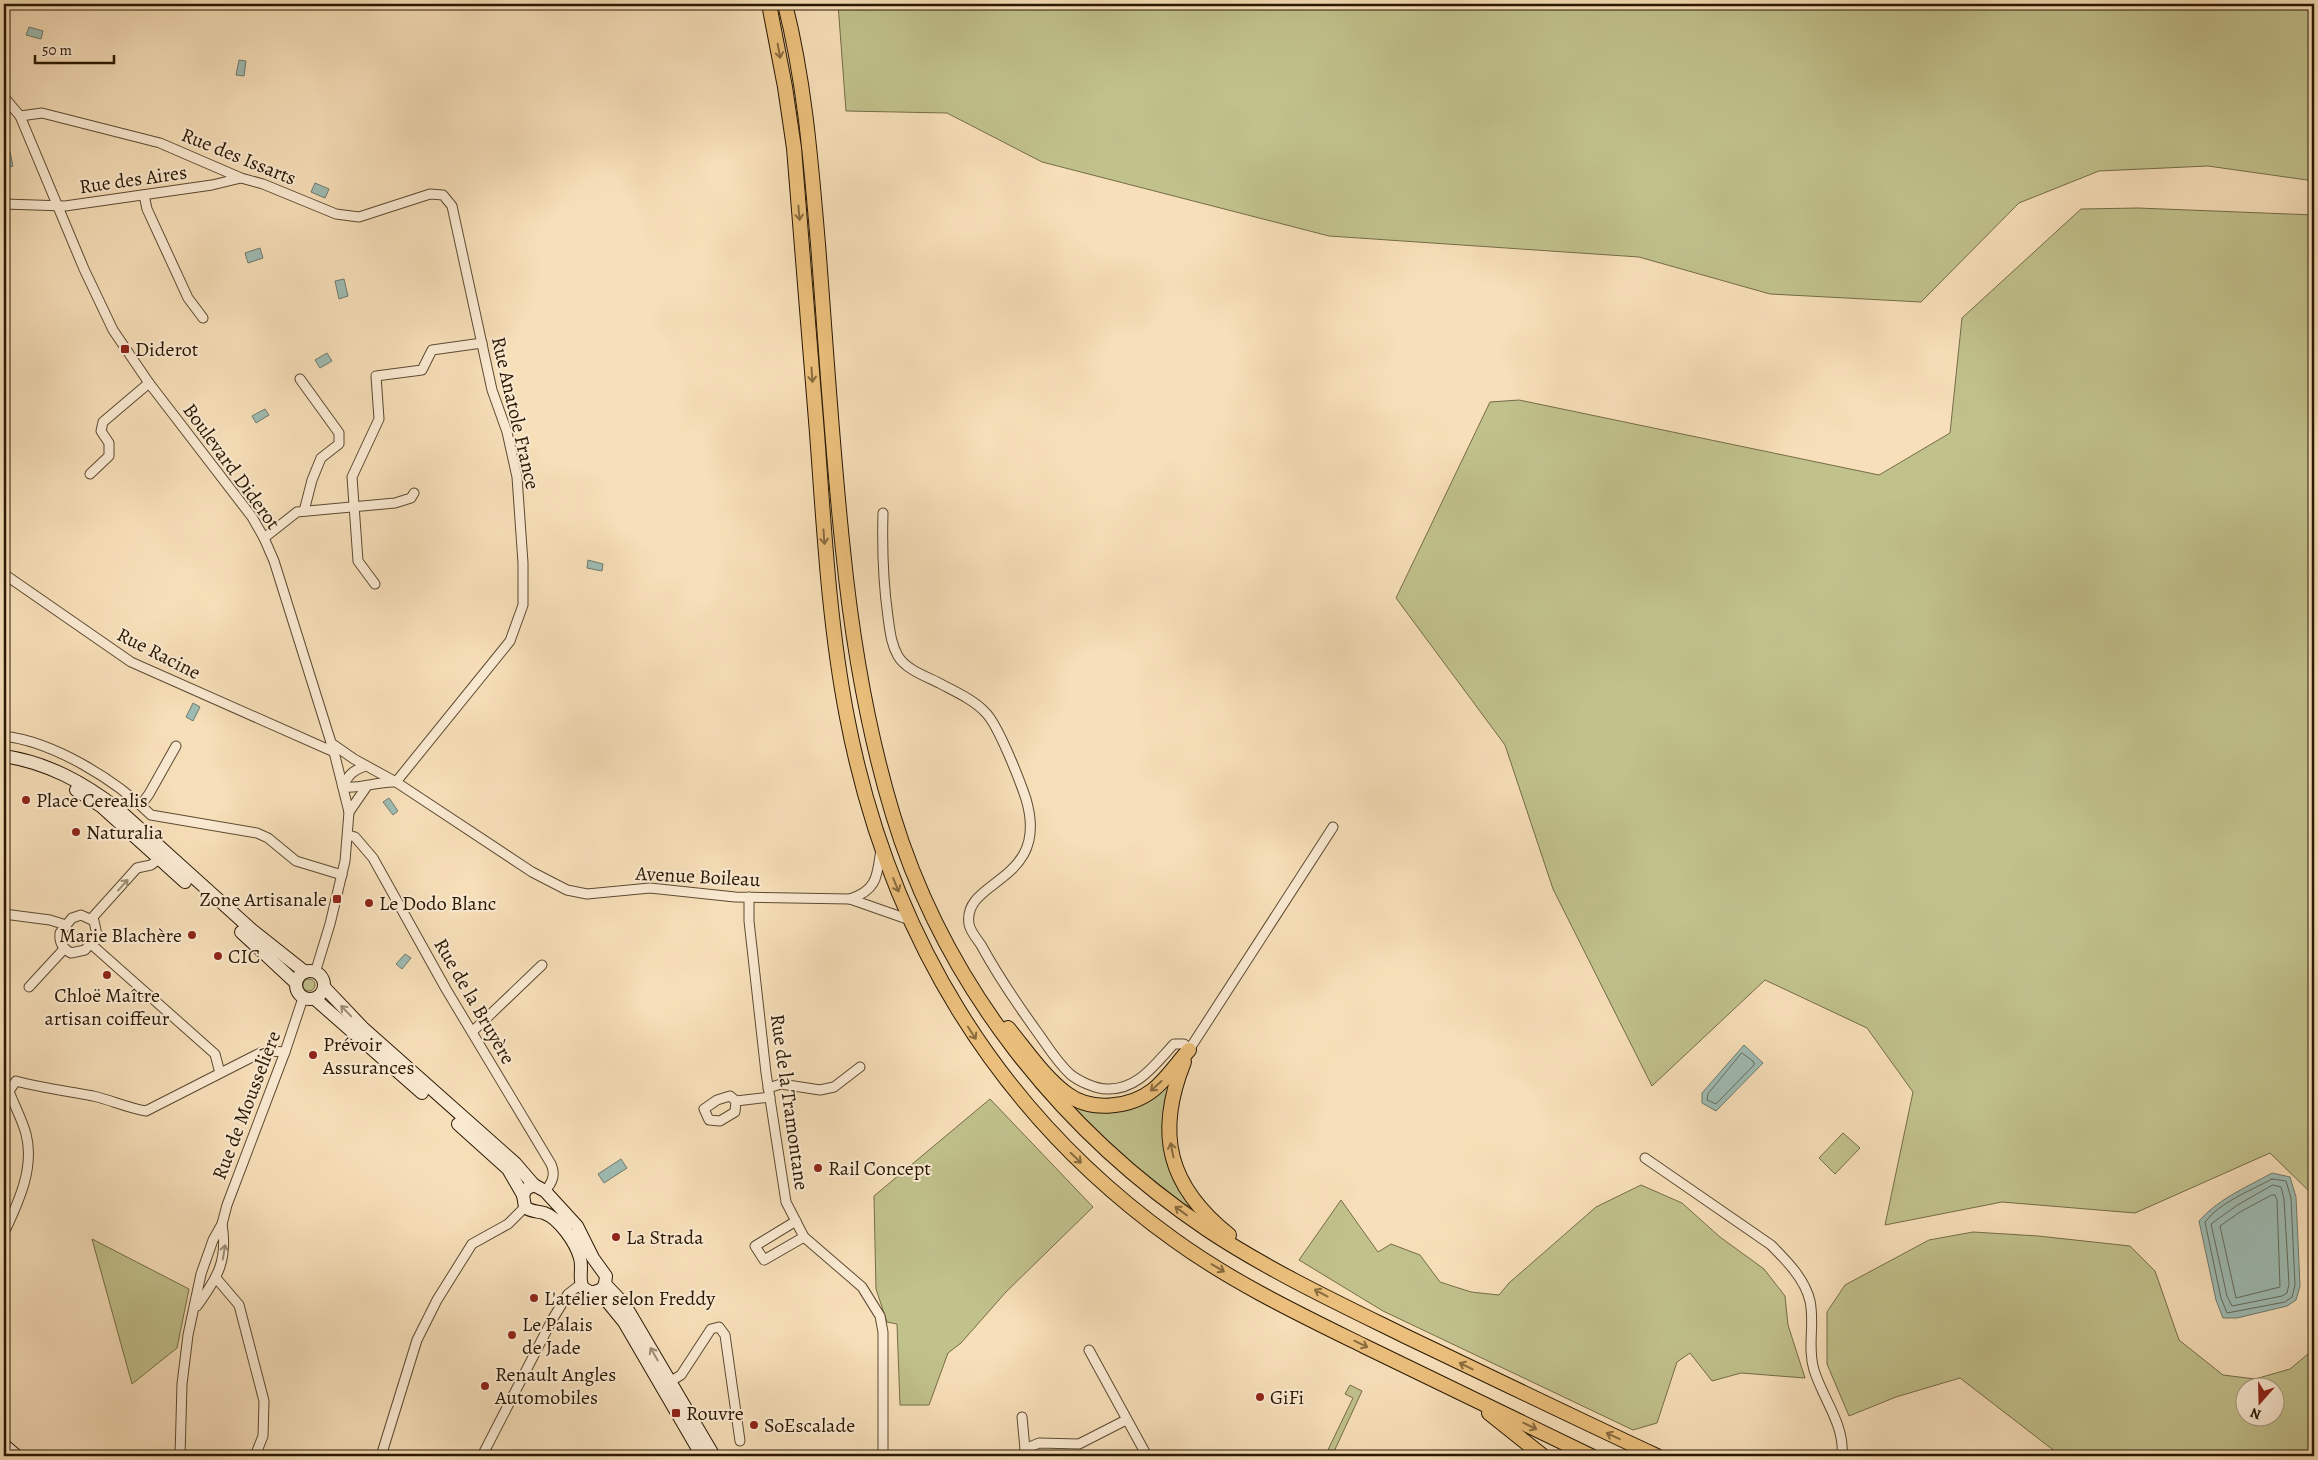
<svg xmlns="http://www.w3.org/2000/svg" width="2318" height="1460" font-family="Alegreya,serif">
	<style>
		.green { fill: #c1c18c; stroke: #756c47; fill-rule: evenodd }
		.water { fill: #9ebcb4; stroke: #6f7a6d }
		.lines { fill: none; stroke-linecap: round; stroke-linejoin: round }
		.shore { stroke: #646a5b; stroke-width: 1 }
		.street-casing { stroke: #5c4a30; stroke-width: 11 }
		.secondary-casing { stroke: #291802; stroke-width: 14 }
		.primary-casing { stroke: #291802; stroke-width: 16 }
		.street { stroke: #faead2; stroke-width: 9 }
		.secondary { stroke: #faead2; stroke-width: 12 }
		.primary { stroke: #ecc07c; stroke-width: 14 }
		.oneway { stroke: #8a6c3f }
		.oneway2 { stroke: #9c8c74 }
		.poi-dot { fill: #8f2418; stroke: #faead2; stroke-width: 2 }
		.labels { text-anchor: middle; stroke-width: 4; stroke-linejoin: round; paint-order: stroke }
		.street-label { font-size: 20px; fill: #291802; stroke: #faead2 }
		.poi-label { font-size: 20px; fill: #291802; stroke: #faead2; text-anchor: start }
	</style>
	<rect width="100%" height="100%" fill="#f7dfb9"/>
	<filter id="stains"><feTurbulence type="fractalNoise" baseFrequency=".004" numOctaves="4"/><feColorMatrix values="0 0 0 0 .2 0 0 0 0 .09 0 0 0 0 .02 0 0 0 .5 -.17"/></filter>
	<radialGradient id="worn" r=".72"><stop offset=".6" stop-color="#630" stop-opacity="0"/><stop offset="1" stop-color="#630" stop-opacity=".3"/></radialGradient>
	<g class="green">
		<path d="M838,4H2314V181L2208,166L2099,171L2019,203L1921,302L1770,294L1639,257L1329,236L1042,162L947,113L846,111Z"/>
		<path d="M2138,208L2314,215V1196L2270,1153L2135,1213L2002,1202L1885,1225L1913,1092L1867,1028L1765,980L1652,1086L1553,889L1505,745L1396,598L1490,402L1519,400L1879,475L1950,433L1962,318L2081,209Z"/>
		<circle cx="309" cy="985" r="6"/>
		<path d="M1169,1082L1164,1131L1193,1208L1184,1204L1118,1152L1066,1101L1107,1111Z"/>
		<path d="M990,1099L1093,1207L1006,1292L961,1343L948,1353L929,1405H900L897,1324L887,1322L876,1289L874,1196Z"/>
		<path d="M1843,1133L1860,1148L1835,1174L1819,1158Z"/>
		<path d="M1641,1185L1682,1203L1720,1237L1764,1269L1785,1296L1788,1325L1805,1378L1741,1373L1712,1381L1690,1353L1677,1362L1657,1423L1633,1430L1383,1311L1299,1260L1341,1200L1378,1252L1391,1244L1420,1255L1440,1282L1471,1292L1499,1295L1509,1283L1596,1207Z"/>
		<path d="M1973,1232L2038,1236L2130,1246L2155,1271L2179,1340L2223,1375L2255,1379L2290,1369L2314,1349V1456H2061L1960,1378L1896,1397L1849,1416L1827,1364V1312L1845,1285L1929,1240ZM2246,1388H2276V1418H2246Z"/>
		<path d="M92,1239L189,1289L177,1348L132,1384Z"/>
		<path d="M1350,1385L1362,1391L1332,1456H1325L1353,1398L1345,1394Z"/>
	</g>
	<g class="water">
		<path d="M29,27L43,31L41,39L26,35Z"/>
		<path d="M239,60L246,61L244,76L236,75Z"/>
		<path d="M10,152L13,166L6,168L4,153Z"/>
		<path d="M315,183L329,189L325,198L311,192Z"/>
		<path d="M260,248L263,258L248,263L245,253Z"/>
		<path d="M344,279L348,296L339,299L335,281Z"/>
		<path d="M327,353L332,361L320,368L315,360Z"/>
		<path d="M265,409L269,415L256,423L252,416Z"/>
		<path d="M588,560L603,564L602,571L587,568Z"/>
		<path d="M193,703L200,707L193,721L186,717Z"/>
		<path d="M389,798L398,811L393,815L383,802Z"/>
		<path d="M405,954L411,958L402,969L396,964Z"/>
		<path d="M1744,1045L1763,1063L1716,1111L1702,1103V1093Z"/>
		<path d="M621,1159L627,1168L604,1183L598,1174Z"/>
		<path d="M2272,1173L2290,1177L2296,1197L2300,1286L2296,1300L2287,1306L2237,1318H2223L2216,1300L2199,1221C2218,1199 2247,1187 2272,1173Z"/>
	</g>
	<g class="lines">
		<g class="shore">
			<path d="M1742,1053L1754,1062V1065L1716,1104L1707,1100L1708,1094Z"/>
			<path d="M2272,1179L2286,1181L2291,1198L2295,1285L2292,1297L2285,1302L2227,1313L2221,1298L2205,1222C2220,1202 2250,1191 2272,1179Z"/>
			<path d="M2273,1185L2281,1187L2284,1199L2289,1284L2287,1293L2282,1296L2232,1306L2227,1296L2211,1224L2236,1206Z"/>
			<path d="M2272,1195H2275L2277,1200L2280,1287L2236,1298L2220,1226L2240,1212Z"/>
		</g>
		<defs>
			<g id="street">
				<path d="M4,97L20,116L84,269L113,330L149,383L252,517L264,538L274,561L334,752L349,812L345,861L330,924L315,973"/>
				<path d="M20,116L42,113L160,143L241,178L263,184L336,214L359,217L430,194L443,195L452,206L492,390L507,432L517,477L523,563V605L510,641L396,782"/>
				<path d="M144,195L147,209L188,298L203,318"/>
				<path d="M4,204L65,206L212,185L241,178"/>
				<path d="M300,379L339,433V444L321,458L312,480L304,511"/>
				<path d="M90,474L109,456V443L101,431L103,422L149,383"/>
				<path d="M883,513C882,548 883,582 888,617C890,631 891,644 898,656C906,670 928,677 941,684C956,692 974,700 985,712C998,724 1020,781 1026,799C1051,884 962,878 969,924C970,931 977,939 981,945C998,976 1017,1004 1038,1033C1048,1047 1057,1062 1070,1074C1078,1081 1096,1089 1107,1089C1138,1090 1155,1064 1174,1044H1184L1189,1050L1333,827"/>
				<path d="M264,538L297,512L395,503L411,498L414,493"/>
				<path d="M4,574L131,662L334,752"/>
				<path d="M375,584L358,561L352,477L379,419L376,376L422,370L432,350L482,343"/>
				<path d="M4,736C54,742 116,780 151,815L257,833L268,838L296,861L342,875"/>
				<path d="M331,743L354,759L396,782L532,872L567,890L587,894L650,888L735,897L850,899L910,920"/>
				<path d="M343,787C360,789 376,782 393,782"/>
				<path d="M343,787C348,775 353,770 366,766"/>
				<path d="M141,805L149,794L176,746"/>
				<path d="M349,812L367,786"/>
				<path d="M348,835L355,837L373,858L446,989L551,1164C556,1175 552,1183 545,1191"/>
				<path d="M749,897V921L766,1073L786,1202L804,1237L862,1287L880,1316L883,1332V1456"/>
				<path d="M850,899C878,890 877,875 881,849"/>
				<path d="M4,914L50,920L66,925"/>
				<path d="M81,915L94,921L97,935L85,950L71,953C63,949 59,943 60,933L72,918Z"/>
				<path d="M92,918L137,868L151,865L159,859"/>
				<path d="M91,944L215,1054L220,1073"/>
				<path d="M29,987L64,949"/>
				<path d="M472,1032L542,965"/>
				<path d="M768,1088L781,1084L820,1090L834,1087L860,1067"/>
				<path d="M736,1101L735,1112L720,1121L709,1120L704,1109L717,1100L730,1096L736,1101L770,1097"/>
				<path d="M1645,1158L1771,1245C1786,1260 1805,1279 1810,1301C1815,1324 1807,1347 1814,1370C1823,1399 1845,1425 1842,1456"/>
				<path d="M796,1221L755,1246L764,1260L804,1237"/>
				<path d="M4,1233C18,1203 35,1168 26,1134C22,1119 14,1105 9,1091L16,1081C42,1088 67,1091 93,1096C111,1100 127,1108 146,1111L260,1053L270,1051L285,1052"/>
				<path d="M216,1278L239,1305L264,1401L263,1436L255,1456"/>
				<path d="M197,1306C218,1277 228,1260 222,1224"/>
				<path d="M1089,1350L1147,1456"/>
				<path d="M666,1384L681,1375L711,1329L719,1327L725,1335L740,1441"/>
				<path d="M1022,1417L1025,1449"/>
				<path d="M180,1456L182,1384L188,1335L201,1274L213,1240L222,1224L227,1205L285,1052L303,998"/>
				<path d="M381,1456L417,1340L437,1300L472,1244L508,1224L525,1207"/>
				<path d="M482,1456L552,1320L568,1294L581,1284"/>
				<path d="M1025,1456V1449L1039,1443L1079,1444L1126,1420"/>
			</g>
			<g id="secondary">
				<path d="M4,756C48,763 83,782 118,809L252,930L305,972"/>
				<path d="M76,790L102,807L185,882"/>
				<path d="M241,932L296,983"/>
				<circle cx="310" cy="985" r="14"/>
				<path d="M324,987L363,1028L515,1163L534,1185"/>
				<path d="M315,999L422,1093"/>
				<path d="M458,1124L508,1169L523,1195"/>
				<path d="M534,1185L545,1191L577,1226L593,1258L606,1276L605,1284L602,1289L592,1293L583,1288C578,1279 583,1268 580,1258C576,1243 559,1218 544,1213C537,1211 531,1212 525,1207L523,1195L526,1189Z"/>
				<path d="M605,1284L625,1305L714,1456"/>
				<path d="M597,1292L606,1300L624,1322L702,1456"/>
				<path d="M4,1445L17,1456"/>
			</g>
			<g id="primary">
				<path d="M769,4L785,87L794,148C801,243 810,338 817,433C824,528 829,624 847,717C888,931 995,1111 1173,1239C1232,1282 1299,1314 1364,1346C1440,1383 1515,1419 1591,1456"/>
				<path d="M785,4C805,83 811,163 818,244C826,346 832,448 843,550C852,639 867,729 893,815C945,986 1061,1131 1208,1230C1270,1271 1338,1303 1405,1336C1489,1376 1573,1417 1657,1456"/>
				<path d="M1008,1028C1026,1050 1044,1077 1067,1094C1091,1112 1130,1108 1153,1090C1167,1079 1177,1063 1189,1050"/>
				<path d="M1184,1062C1155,1134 1168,1186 1229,1235"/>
				<path d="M1489,1413L1543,1456"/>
			</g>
		</defs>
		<use href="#street" class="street-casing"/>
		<use href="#secondary" class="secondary-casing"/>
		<use href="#primary" class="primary-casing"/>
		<use href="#street" class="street"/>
		<use href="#secondary" class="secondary"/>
		<use href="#primary" class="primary"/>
	</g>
	<defs><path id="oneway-shaft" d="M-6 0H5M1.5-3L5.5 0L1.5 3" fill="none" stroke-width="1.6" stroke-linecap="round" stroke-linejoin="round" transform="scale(1.25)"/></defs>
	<g class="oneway">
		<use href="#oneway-shaft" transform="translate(779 51) rotate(79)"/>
		<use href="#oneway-shaft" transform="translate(799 213) rotate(85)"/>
		<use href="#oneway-shaft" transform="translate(812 375) rotate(86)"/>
		<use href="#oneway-shaft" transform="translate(824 537) rotate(86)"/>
		<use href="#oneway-shaft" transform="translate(896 885) rotate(68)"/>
		<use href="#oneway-shaft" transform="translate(972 1033) rotate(57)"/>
		<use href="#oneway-shaft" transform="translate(1156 1086) rotate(138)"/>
		<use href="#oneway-shaft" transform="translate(1172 1150) rotate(-101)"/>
		<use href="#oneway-shaft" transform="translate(1076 1158) rotate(44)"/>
		<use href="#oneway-shaft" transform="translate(1181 1211) rotate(-144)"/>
		<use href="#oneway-shaft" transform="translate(1218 1268) rotate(31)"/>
		<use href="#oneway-shaft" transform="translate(1321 1293) rotate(-152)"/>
		<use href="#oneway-shaft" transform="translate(1361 1344) rotate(26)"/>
		<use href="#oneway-shaft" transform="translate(1466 1366) rotate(-154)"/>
		<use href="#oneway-shaft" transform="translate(1530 1426) rotate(26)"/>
		<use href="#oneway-shaft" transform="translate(1613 1436) rotate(-155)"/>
	</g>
	<g class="oneway2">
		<use href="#oneway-shaft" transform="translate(123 885) rotate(-48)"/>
		<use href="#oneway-shaft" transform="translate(346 1011) rotate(-134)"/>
		<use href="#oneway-shaft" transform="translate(224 1252) rotate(-81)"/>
		<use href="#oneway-shaft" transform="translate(654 1354) rotate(-120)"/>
	</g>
	<g class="poi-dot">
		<rect x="120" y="344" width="10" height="10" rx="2.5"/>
		<circle cx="26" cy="800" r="5"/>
		<circle cx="76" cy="832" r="5"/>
		<rect x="332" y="894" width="10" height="10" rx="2.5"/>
		<circle cx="369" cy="903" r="5"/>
		<circle cx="192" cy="935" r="5"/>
		<circle cx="218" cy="956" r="5"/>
		<circle cx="107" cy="975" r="5"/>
		<circle cx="313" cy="1055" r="5"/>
		<circle cx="818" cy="1168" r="5"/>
		<circle cx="616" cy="1237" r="5"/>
		<circle cx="534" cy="1298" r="5"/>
		<circle cx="512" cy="1335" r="5"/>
		<circle cx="485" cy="1386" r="5"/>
		<circle cx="1260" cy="1397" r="5"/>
		<rect x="671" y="1408" width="10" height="10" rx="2.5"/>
		<circle cx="754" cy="1425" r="5"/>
	</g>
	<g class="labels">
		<g class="street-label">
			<text transform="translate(239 156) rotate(22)" y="7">Rue des Issarts</text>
			<text transform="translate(133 179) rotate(-8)" y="7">Rue des Aires</text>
			<text transform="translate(516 413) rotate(77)" y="7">Rue Anatole France</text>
			<text transform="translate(232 466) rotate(54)" y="7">Boulevard Diderot</text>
			<text transform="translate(159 653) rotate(27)" y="7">Rue Racine</text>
			<text transform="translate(698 876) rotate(3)" y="7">Avenue Boileau</text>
			<text transform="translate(475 1001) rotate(60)" y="7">Rue de la Bruyère</text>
			<text transform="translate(790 1102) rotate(82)" y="7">Rue de la Tramontane</text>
			<text transform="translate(246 1105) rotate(-69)" y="7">Rue de Mousselière</text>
		</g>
		<g class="poi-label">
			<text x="135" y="356">Diderot</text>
			<text x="36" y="807">Place Cerealis</text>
			<text x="86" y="839">Naturalia</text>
			<text x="327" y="906" text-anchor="end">Zone Artisanale</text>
			<text x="379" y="910">Le Dodo Blanc</text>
			<text x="182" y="942" text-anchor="end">Marie Blachère</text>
			<text x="228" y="963">CIC</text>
			<text x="107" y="1002" text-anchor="middle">Chloë Maître<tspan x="107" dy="23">artisan coiffeur</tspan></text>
			<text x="323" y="1051">Prévoir<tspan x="323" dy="23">Assurances</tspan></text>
			<text x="828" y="1175">Rail Concept</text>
			<text x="626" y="1244">La Strada</text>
			<text x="544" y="1305">L'atelier selon Freddy</text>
			<text x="522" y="1331">Le Palais<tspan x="522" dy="23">de Jade</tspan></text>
			<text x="495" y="1381">Renault Angles<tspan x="495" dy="23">Automobiles</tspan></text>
			<text x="1270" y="1404">GiFi</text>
			<text x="686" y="1420">Rouvre</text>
			<text x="764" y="1432">SoEscalade</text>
		</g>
	</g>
	<rect width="2318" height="1460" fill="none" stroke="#f7dfb9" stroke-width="20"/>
	<rect x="5" y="5" width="2308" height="1450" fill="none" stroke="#291802" stroke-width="2.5"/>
	<rect x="10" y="10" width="2298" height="1440" fill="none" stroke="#291802"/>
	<g transform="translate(2260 1402) rotate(200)"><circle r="24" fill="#faead2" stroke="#a6967f"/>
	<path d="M0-4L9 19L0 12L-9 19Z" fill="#8f2418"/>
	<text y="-8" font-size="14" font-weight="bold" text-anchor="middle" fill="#291802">N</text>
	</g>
	<path d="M35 55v8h79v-8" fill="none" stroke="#291802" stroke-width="2.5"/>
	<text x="42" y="55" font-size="15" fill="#291802" stroke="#faead2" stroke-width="4" paint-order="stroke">50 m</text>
	<rect width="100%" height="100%" filter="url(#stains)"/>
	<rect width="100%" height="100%" fill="url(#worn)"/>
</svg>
